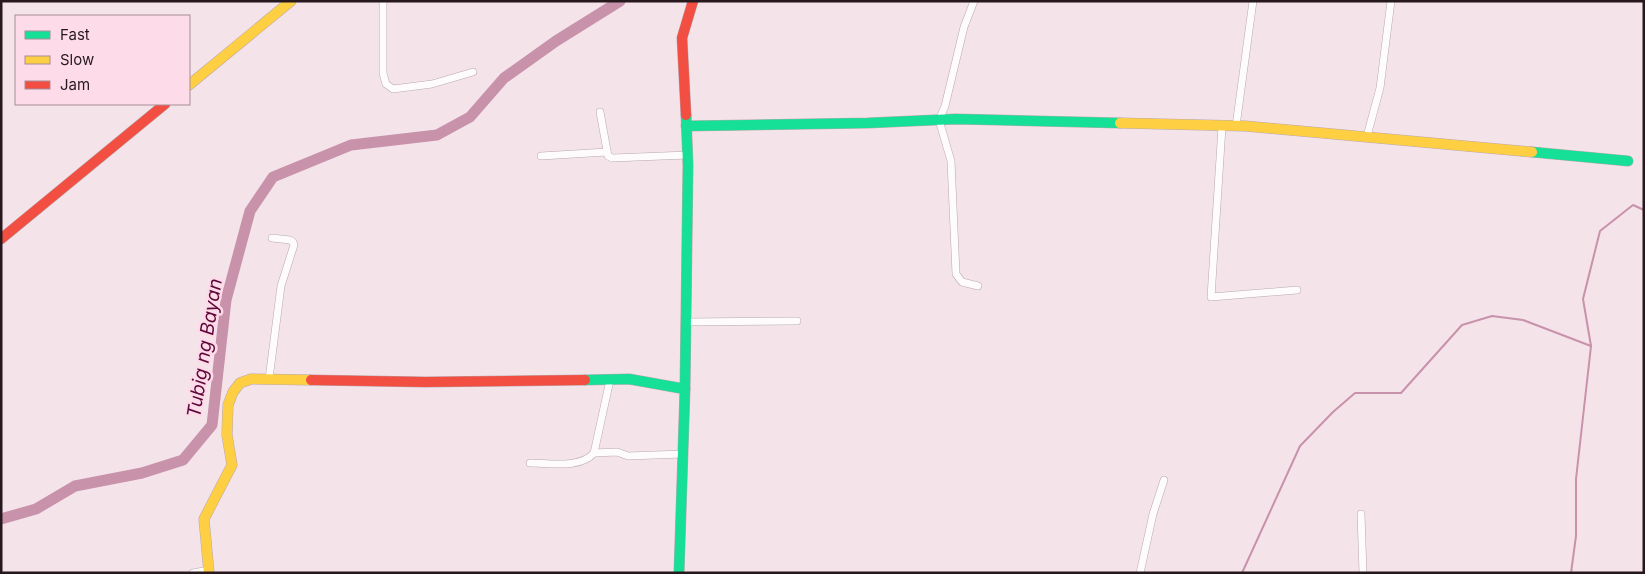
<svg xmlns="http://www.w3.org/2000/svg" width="1645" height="574" font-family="Inter,sans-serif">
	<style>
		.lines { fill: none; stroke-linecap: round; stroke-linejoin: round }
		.stream { stroke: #c892aa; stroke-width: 2 }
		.river { stroke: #c892aa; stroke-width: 11 }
		.street-casing { stroke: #b7a9af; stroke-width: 8 }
		.fast-casing { stroke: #b7a9af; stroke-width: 11 }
		.slow-casing { stroke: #b7a9af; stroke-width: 11 }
		.jam-casing { stroke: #b7a9af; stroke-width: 11 }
		.street { stroke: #fefbfc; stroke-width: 7 }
		.fast { stroke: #16e098; stroke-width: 10 }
		.slow { stroke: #ffcf43; stroke-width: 10 }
		.jam { stroke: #f24e42; stroke-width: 10 }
		.labels { text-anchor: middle; stroke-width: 5; stroke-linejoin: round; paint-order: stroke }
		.water-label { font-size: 19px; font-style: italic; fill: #5e083a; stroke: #fddbe9 }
	</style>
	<rect width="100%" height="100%" fill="#f5e3ea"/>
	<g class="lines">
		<g class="stream">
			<path d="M1242,573L1300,446L1333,412L1355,393H1401L1462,325L1492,316L1523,320L1591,346"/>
			<path d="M1571,573L1576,536V479L1591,346L1583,299L1600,231L1633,205L1644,210"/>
		</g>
		<path class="river" d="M1,519L36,509L75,486L142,473L183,460L212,425L226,300L250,211L273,177L351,145L437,135L470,117L504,78L556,41L620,1"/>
		<defs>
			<g id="street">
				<path d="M383,1V73L386,84L393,89L432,84L473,72"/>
				<path d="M974,1L964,27L945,106L939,120L951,161L956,274L962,282L978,286"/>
				<path d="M600,112L608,156L612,158L688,155"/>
				<path d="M1236,126L1253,1"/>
				<path d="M1222,127L1211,297L1297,290"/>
				<path d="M1367,136L1380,88L1391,1"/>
				<path d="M541,156L607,152"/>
				<path d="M686,322L797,321"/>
				<path d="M269,379L281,286L294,245L293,242L290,240L272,238"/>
				<path d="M594,453L617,452L628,456L682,454"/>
				<path d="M530,463C549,463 580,469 594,453L610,380"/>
				<path d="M1361,514L1363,573"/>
				<path d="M193,573L209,570"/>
				<path d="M1140,573L1153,514L1164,480"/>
			</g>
			<g id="fast">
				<path d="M686,126L868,123L956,119L1120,123"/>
				<path d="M1532,152L1628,161"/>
				<path d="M585,380L629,379L685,389"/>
				<path d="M679,573L685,389L688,165L686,115"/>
			</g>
			<g id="slow">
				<path d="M189,85L291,1"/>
				<path d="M1120,123L1245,126L1532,152"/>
				<path d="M209,573L204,519L232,465L227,435L228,405L233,392L240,383L251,379L311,380"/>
			</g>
			<g id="jam">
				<path d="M686,115L682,38L693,1"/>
				<path d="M1,239L165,104"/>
				<path d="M311,380L425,382L585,380"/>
			</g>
		</defs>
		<use href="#street" class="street-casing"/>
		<use href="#fast" class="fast-casing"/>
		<use href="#slow" class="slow-casing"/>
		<use href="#jam" class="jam-casing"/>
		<use href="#street" class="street"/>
		<use href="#fast" class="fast"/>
		<use href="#slow" class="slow"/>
		<use href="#jam" class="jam"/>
	</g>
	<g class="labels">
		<g class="water-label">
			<text transform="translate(204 348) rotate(-81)" y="7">Tubig ng Bayan</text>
		</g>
	</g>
	<rect width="1645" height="574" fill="none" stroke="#27181e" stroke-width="5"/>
	<rect x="15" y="15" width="175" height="90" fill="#fddbe9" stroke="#a78d98"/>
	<rect x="25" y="31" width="25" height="8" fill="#16e098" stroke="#a78d98"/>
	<text x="60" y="40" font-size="15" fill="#27181e">Fast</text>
	<rect x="25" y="56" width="25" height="8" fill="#ffcf43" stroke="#a78d98"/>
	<text x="60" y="65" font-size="15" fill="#27181e">Slow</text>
	<rect x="25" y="81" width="25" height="8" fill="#f24e42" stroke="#a78d98"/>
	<text x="60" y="90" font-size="15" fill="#27181e">Jam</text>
</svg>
